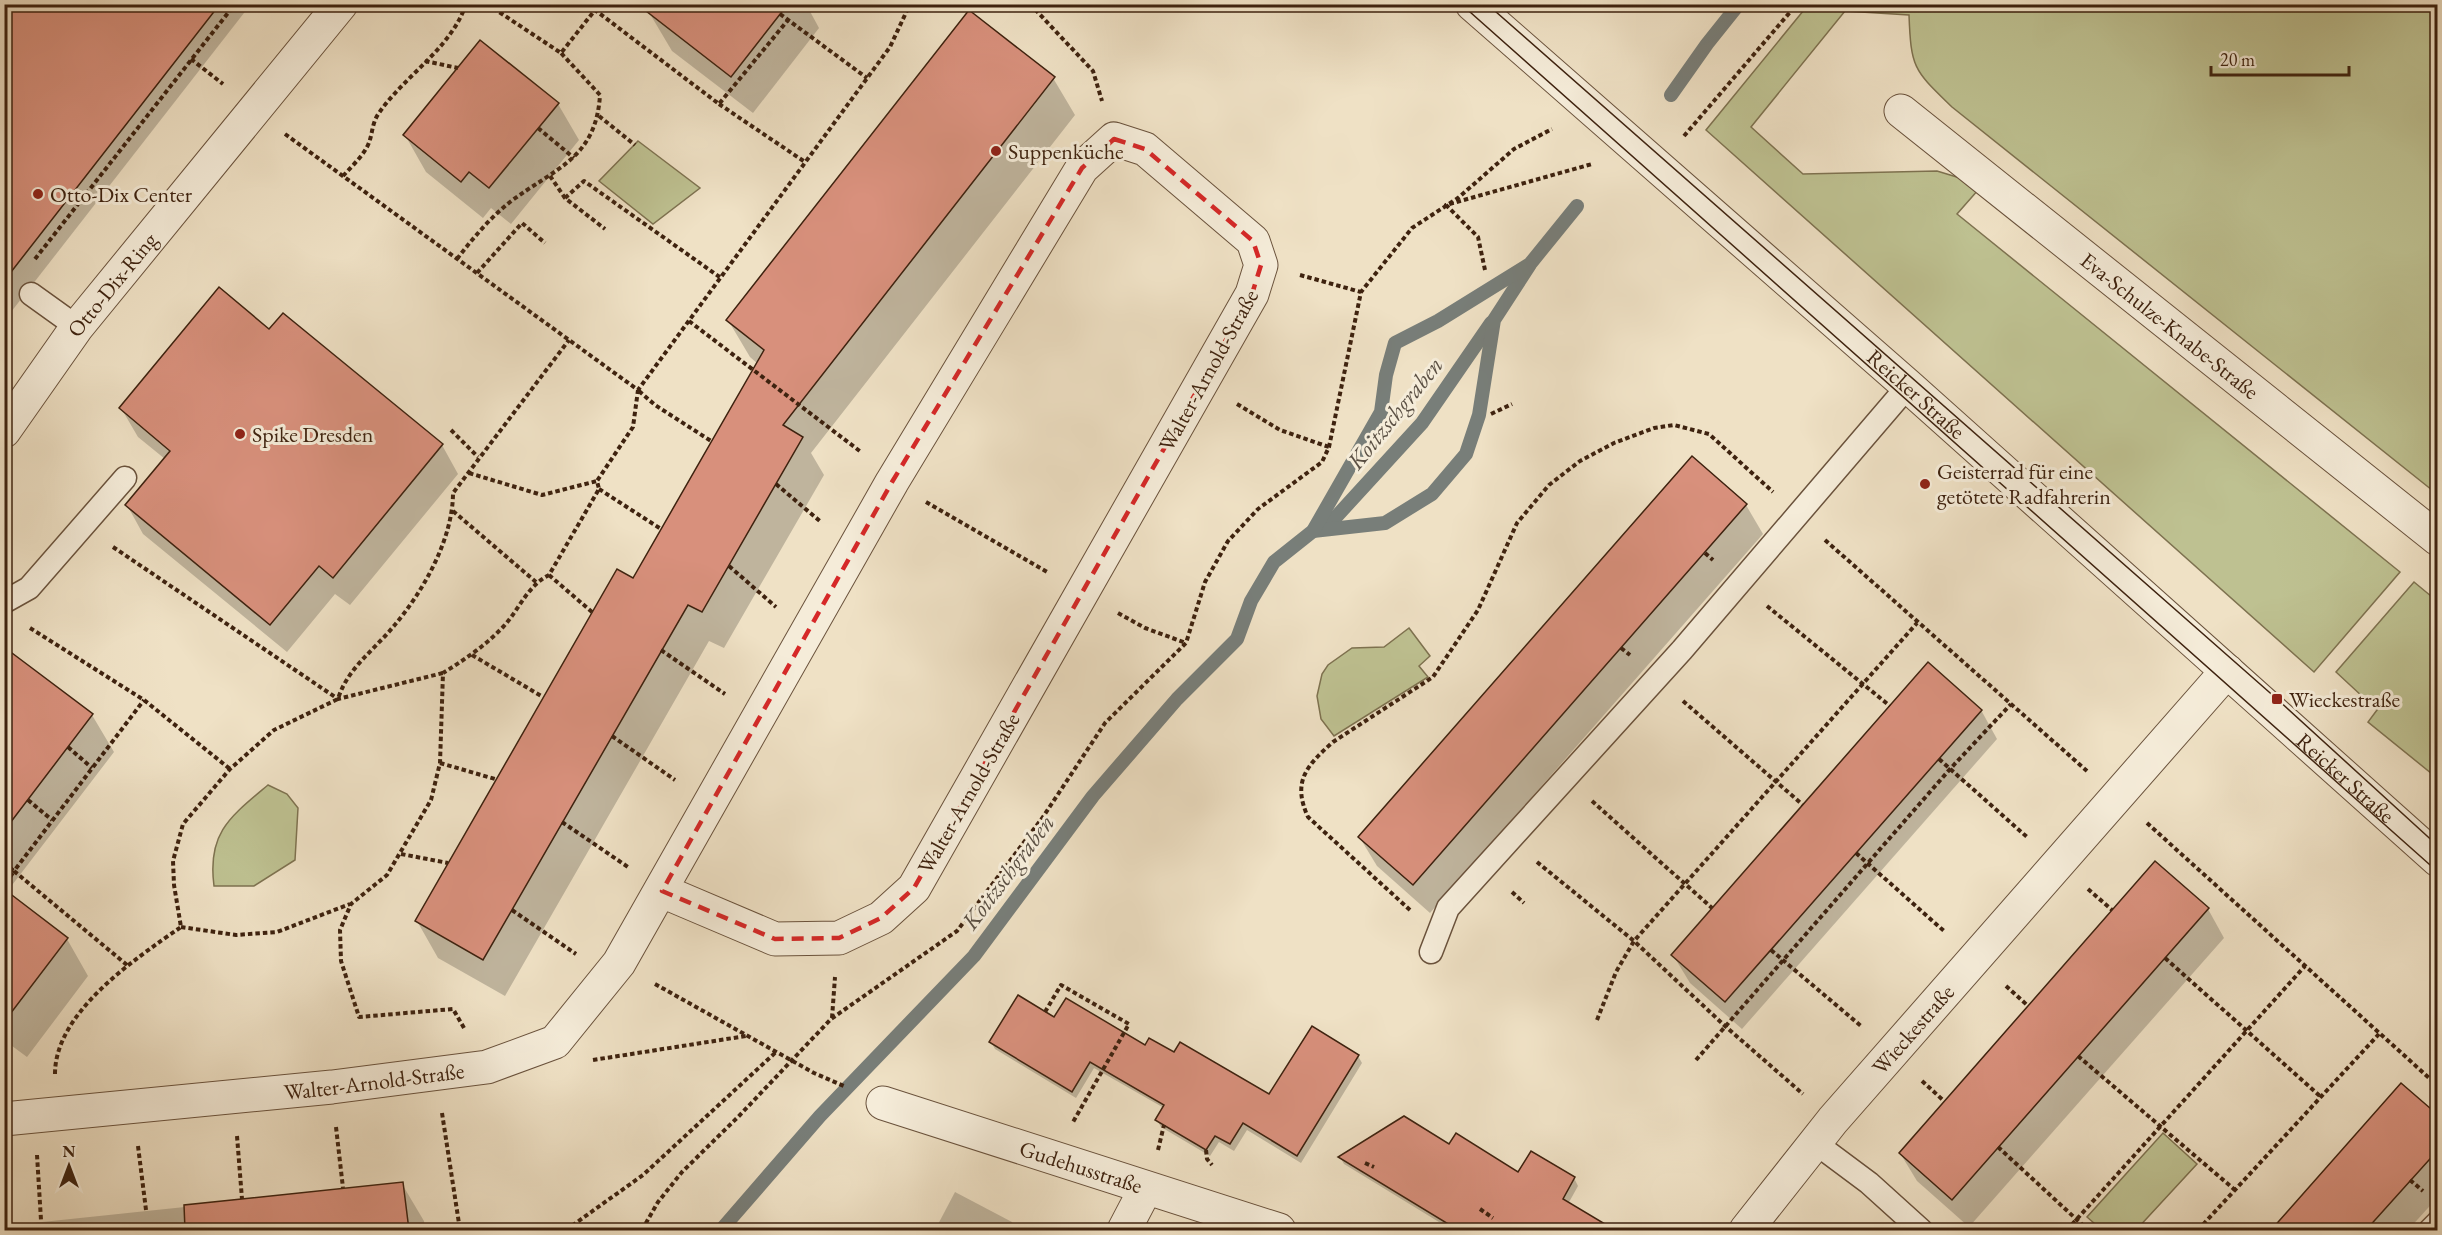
<svg xmlns="http://www.w3.org/2000/svg" width="2442" height="1235" font-family="'EB Garamond',serif">
	<style>
		.green { fill: #bec191; stroke: #7e7250; stroke-width: 1.5 }
		.shadow { fill: #0003 }
		.lines { fill: none; stroke-linecap: round; stroke-linejoin: round }
		.stream { stroke: #787e79; stroke-width: 14 }
		.building { fill: #d8907c; stroke: #3e220f; stroke-width: 1.5 }
		.service-casing { stroke: #6a523c; stroke-width: 25 }
		.minor-casing { stroke: #6a523c; stroke-width: 35 }
		.tertiary-casing { stroke: #6a523c; stroke-width: 35 }
		.path { stroke: #3e220f; stroke-width: 4; stroke-dasharray: 4.5 3; stroke-linecap: butt }
		.service { stroke: #f5ecd9; stroke-width: 22 }
		.minor { stroke: #f5ecd9; stroke-width: 33 }
		.tertiary { stroke: #f5ecd9; stroke-width: 33 }
		.tram { stroke: #3e220f; stroke-width: 1.5 }
		.marked { fill: none; stroke: #d62828; stroke-width: 4.5; stroke-dasharray: 12 8; stroke-linejoin: round }
		.poi-dot { fill: #8f2418; stroke: #f5ecd9; stroke-width: 2 }
		.labels { text-anchor: middle; stroke-width: 6; stroke-linejoin: round; paint-order: stroke }
		.poi-label { font-size: 22px; fill: #3e220f; stroke: #f5ecd9; text-anchor: start }
		.street-label { font-size: 22px; fill: #3e220f; stroke: #f5ecd9 }
		.water-label { font-size: 24px; font-style: italic; fill: #5b5044; stroke: #f5ecd9 }
	</style>
	<rect width="100%" height="100%" fill="#efe1c5"/>
	<filter id="stains"><feTurbulence type="fractalNoise" baseFrequency=".00333" numOctaves="4"/><feColorMatrix values="0 0 0 0 .2 0 0 0 0 .09 0 0 0 0 .02 0 0 0 .5 -.17"/></filter>
	<radialGradient id="worn" r=".72"><stop offset=".6" stop-color="#630" stop-opacity="0"/><stop offset="1" stop-color="#630" stop-opacity=".3"/></radialGradient>
	<g class="green">
		<path d="M1808,5H2437V494L1952,107C1914,70 1911,69 1909,15L1845,11L1751,127L1803,174L1937,171L1960,178L1979,189L1957,214L2400,572L2314,672L1706,130Z"/>
		<path d="M638,141L700,188L653,224L599,181Z"/>
		<path d="M2414,582L2437,601V778L2368,722L2377,710L2336,672Z"/>
		<path d="M1409,628L1430,656L1419,666L1428,677L1334,736L1321,719L1317,696L1322,674L1328,665L1352,648L1384,647Z"/>
		<path d="M268,785L287,794L298,808L295,860L254,886H214C207,833 230,817 268,785Z"/>
		<path d="M2163,1133L2197,1164L2136,1230H2102L2087,1217Z"/>
	</g>
	<g class="shadow">
		<path d="M4,4H251L4,321Z"/>
		<path d="M658,4H806L819,28L753,113L672,51L650,14Z"/>
		<path d="M1053,78L1075,115L811,453L824,475L724,648L709,641L505,996L438,958L417,921L633,580L758,364L750,357L728,320Z"/>
		<path d="M558,104L579,140L511,224L491,208L483,218L426,172L405,135Z"/>
		<path d="M270,331L442,445L458,474L350,605L335,594L287,652L143,534L127,505L165,459L138,437L121,408Z"/>
		<path d="M1693,458L1746,505L1763,534L1430,913L1377,866L1360,838Z"/>
		<path d="M8,651L92,715L114,752L6,893L67,939L88,976L27,1057L4,1040V656Z"/>
		<path d="M1981,710L1997,739L1742,1029L1690,983L1673,955Z"/>
		<path d="M2208,909L2224,938L1969,1227L1917,1181L1900,1153Z"/>
		<path d="M1055,1019L1175,1055L1270,1096L1358,1056L1362,1063L1301,1163L1247,1130L1234,1151L1219,1142L1210,1156L1161,1127L1157,1120L1164,1108L1094,1068L1076,1098L995,1049L991,1042Z"/>
		<path d="M2401,1085L2438,1117V1197L2408,1230H2273Z"/>
		<path d="M1450,1146L1518,1174L1574,1178L1578,1186L1568,1204L1613,1230H1491L1480,1224L1475,1230H1452L1344,1164L1340,1157Z"/>
		<path d="M402,1184L424,1221L425,1230H4V1226Z"/>
		<path d="M955,1192L1012,1222L1016,1230H935Z"/>
	</g>
	<g class="lines">
		<g class="stream">
			<path d="M1671,95L1707,44L1739,4"/>
			<path d="M1325,529L1422,423L1491,323"/>
			<path d="M1313,531L1385,523L1432,494L1466,454L1479,415L1494,320L1529,266"/>
			<path d="M721,1230L820,1116L974,956L1093,796L1177,699L1237,639L1251,601L1274,562L1313,531L1381,412L1386,375L1395,343L1438,321L1530,264L1577,206"/>
		</g>
	</g>
	<g class="building">
		<path d="M4,4H220L4,281Z"/>
		<path d="M637,4H788L731,77Z"/>
		<path d="M969,10L1055,77L783,425L803,437L702,612L688,605L483,960L415,921L617,569L633,578L764,350L726,320Z"/>
		<path d="M480,40L559,103L489,188L469,172L461,182L403,135Z"/>
		<path d="M219,287L269,329L283,313L443,444L333,578L319,566L270,625L125,505L170,451L119,408Z"/>
		<path d="M1692,456L1747,504L1413,885L1358,837Z"/>
		<path d="M4,647L93,714L4,831Z"/>
		<path d="M1928,662L1982,710L1725,1002L1671,955Z"/>
		<path d="M2155,861L2209,908L1952,1200L1899,1153Z"/>
		<path d="M4,889L68,938L4,1022Z"/>
		<path d="M1018,995L1054,1017L1066,998L1145,1045L1149,1038L1174,1052L1180,1042L1269,1094L1312,1026L1359,1055L1297,1156L1243,1123L1230,1144L1215,1136L1206,1150L1155,1120L1164,1105L1090,1062L1072,1092L989,1042Z"/>
		<path d="M2401,1083L2438,1115V1150L2366,1230H2271Z"/>
		<path d="M1404,1116L1449,1144L1456,1133L1518,1172L1531,1151L1575,1177L1563,1199L1615,1230H1458L1338,1157Z"/>
		<path d="M403,1182L409,1230H185L184,1205Z"/>
	</g>
	<g class="lines">
		<defs>
			<g id="service">
				<path d="M31,294L77,327"/>
				<path d="M4,602L29,588L125,478"/>
				<path d="M1431,952L1448,908L1682,650L1908,386"/>
				<path d="M1814,1142L1869,1183L1921,1230"/>
				<path d="M2430,1230L2438,1222"/>
			</g>
			<g id="minor">
				<path id="s1" d="M1901,111L2438,539"/>
				<path id="s2" d="M4,431L77,327L341,4"/>
				<path id="s3" d="M883,1103L1279,1230"/>
				<path id="s4" d="M4,1119L332,1087L487,1067L555,1042L619,963L892,482L1082,168L1114,139L1145,149L1253,241L1261,265L1252,294L914,888L881,918L839,938L775,939L662,891"/>
				<path d="M1124,1230L1146,1188"/>
				<path id="s5" d="M1746,1230L1833,1120L2227,671"/>
			</g>
			<g id="tertiary">
				<path id="s6" d="M1472,4L1908,386L2438,860"/>
			</g>
		</defs>
		<use href="#service" class="service-casing"/>
		<use href="#minor" class="minor-casing"/>
		<use href="#tertiary" class="tertiary-casing"/>
		<g class="path">
			<path d="M487,4L561,53L595,10L719,104L788,20"/>
			<path d="M1030,4L1093,71L1102,101"/>
			<path d="M780,14L867,78"/>
			<path d="M4,52L9,45"/>
			<path d="M191,59L223,84"/>
			<path d="M425,61L458,68"/>
			<path d="M719,104L805,162"/>
			<path d="M599,116L635,145"/>
			<path d="M538,128L574,158"/>
			<path d="M285,134L638,390L890,47L910,4"/>
			<path d="M1684,136L1797,4"/>
			<path d="M343,176C351,167 361,158 367,147C373,136 371,124 379,113C405,75 451,49 466,4"/>
			<path d="M550,176L565,198L605,229"/>
			<path d="M565,198L584,181L721,278"/>
			<path d="M35,259L235,4"/>
			<path d="M457,259C473,238 490,218 510,202C555,168 596,159 600,95L561,53"/>
			<path d="M1485,270L1478,237L1446,205L1592,164"/>
			<path d="M477,273L522,223L545,243"/>
			<path d="M1300,275L1361,292"/>
			<path d="M689,321L861,452"/>
			<path d="M639,391L655,405L711,441"/>
			<path d="M1237,404L1280,430L1329,447"/>
			<path d="M1491,414L1512,404"/>
			<path d="M451,430L478,457"/>
			<path d="M469,473L542,495L597,481"/>
			<path d="M776,484L821,522"/>
			<path d="M599,489L661,529"/>
			<path d="M926,502L1047,572"/>
			<path d="M453,511L536,582"/>
			<path d="M1825,540L2087,771"/>
			<path d="M113,547L338,699L443,673"/>
			<path d="M1705,553L1713,560"/>
			<path d="M729,566L776,607"/>
			<path d="M549,575L592,612"/>
			<path d="M1767,606L1890,706"/>
			<path d="M1118,613L1145,628L1186,643"/>
			<path d="M30,628L144,700L230,769"/>
			<path d="M1621,648L1630,655"/>
			<path d="M661,650L725,694"/>
			<path d="M472,655L543,697"/>
			<path d="M1683,701L1803,805"/>
			<path d="M612,736L675,780"/>
			<path d="M68,747L92,768"/>
			<path d="M1939,759L2027,837"/>
			<path d="M440,763L495,779"/>
			<path d="M28,800L52,820"/>
			<path d="M1592,801L1712,908"/>
			<path d="M562,822L628,867"/>
			<path d="M2147,823L2438,1086"/>
			<path d="M1856,853L1944,931"/>
			<path d="M401,854L448,863"/>
			<path d="M1537,862L1634,941L1725,1026L1803,1094"/>
			<path d="M4,863L14,871L4,886"/>
			<path d="M2088,889L2112,910"/>
			<path d="M1512,892L1524,903"/>
			<path d="M512,910L576,954"/>
			<path d="M1410,910L1308,817C1292,782 1306,766 1333,742L1433,677L1478,610L1517,523L1549,485L1580,461L1614,443L1654,428L1674,425L1709,434L1773,492"/>
			<path d="M181,927L236,935L277,932L350,904"/>
			<path d="M1771,950L1861,1026"/>
			<path d="M2165,958L2320,1096"/>
			<path d="M127,965L14,871L144,700"/>
			<path d="M655,984L814,1073L846,1087"/>
			<path d="M2006,986L2027,1005"/>
			<path d="M1045,1012L1061,985L1129,1024L1073,1122"/>
			<path d="M832,1018L835,977"/>
			<path d="M1597,1020L1616,972L1634,941L1917,623"/>
			<path d="M464,1028L453,1009L359,1017L341,961L340,930L351,904L387,875L431,800L440,763L443,673C464,660 485,646 503,627C519,610 527,586 549,575L599,489L597,481L633,427L638,390"/>
			<path d="M2078,1056L2235,1190"/>
			<path d="M593,1060L746,1036"/>
			<path d="M1696,1060L1950,769L2011,704"/>
			<path d="M55,1074C55,1012 135,959 181,927L174,885L173,861L183,824L230,769L274,730L338,699C347,669 373,651 393,627C423,592 453,539 453,493L569,340"/>
			<path d="M1922,1081L1944,1101"/>
			<path d="M442,1113L460,1230"/>
			<path d="M336,1127L343,1188"/>
			<path d="M237,1136L242,1199"/>
			<path d="M138,1146L146,1210"/>
			<path d="M1998,1147L2088,1230"/>
			<path d="M1158,1150L1164,1125"/>
			<path d="M1206,1150L1207,1159L1212,1165"/>
			<path d="M37,1155L41,1220"/>
			<path d="M1365,1163L1374,1167"/>
			<path d="M2410,1180L2423,1191"/>
			<path d="M1480,1209L1493,1218"/>
			<path d="M566,1230L643,1175L776,1052"/>
			<path d="M642,1230L658,1202L682,1172L739,1116L831,1019L957,931L1043,817L1105,723L1186,643L1205,582L1228,541L1258,509L1322,462L1329,447L1361,292L1412,228L1458,198L1514,149L1552,129"/>
			<path d="M2067,1230L2305,966"/>
			<path d="M2198,1230L2379,1034"/>
		</g>
		<use href="#service" class="service"/>
		<use href="#minor" class="minor"/>
		<use href="#tertiary" class="tertiary"/>
		<g class="tram">
			<path d="M1461,4L2438,872"/>
			<path d="M1487,4L2277,699L2438,846"/>
		</g>
	</g>
	<path class="marked" d="M1114,139L1145,149L1253,241L1261,265L1252,294L914,888L881,918L839,938L775,939L662,891L892,482L1082,168Z"/>
	<g class="poi-dot">
		<circle cx="996" cy="151" r="6"/>
		<circle cx="38" cy="194" r="6"/>
		<circle cx="240" cy="434" r="6"/>
		<circle cx="1925" cy="484" r="6"/>
		<rect x="2271" y="693" width="12" height="12" rx="3"/>
	</g>
	<g class="labels">
		<g class="poi-label">
			<text x="1008" y="159">Suppenküche</text>
			<text x="50" y="202">Otto-Dix Center</text>
			<text x="252" y="442">Spike Dresden</text>
			<text x="1937" y="479">Geisterrad für eine<tspan x="1937" dy="25">getötete Radfahrerin</tspan></text>
			<text x="2289" y="707">Wieckestraße</text>
		</g>
		<g class="street-label">
			<text dy="8" stroke="none"><textPath href="#s2" startOffset="182">Otto-Dix-Ring</textPath></text>
			<text dy="8" stroke="none"><textPath href="#s1" startOffset="344">Eva-Schulze-Knabe-Straße</textPath></text>
			<text transform="translate(1208 370) rotate(-61)" y="8">Walter-Arnold-Straße</text>
			<text dy="8" stroke="none"><textPath href="#s6" startOffset="591">Reicker Straße</textPath></text>
			<text dy="8" stroke="none"><textPath href="#s6" startOffset="1167">Reicker Straße</textPath></text>
			<text transform="translate(968 793) rotate(-60)" y="8">Walter-Arnold-Straße</text>
			<text dy="8" stroke="none"><textPath href="#s5" startOffset="261">Wieckestraße</textPath></text>
			<text dy="8" stroke="none"><textPath href="#s4" startOffset="372">Walter-Arnold-Straße</textPath></text>
			<text dy="8" stroke="none"><textPath href="#s3" startOffset="208">Gudehusstraße</textPath></text>
		</g>
		<g class="water-label">
			<text transform="translate(1395 413) rotate(-51)" y="8">Koitzschgraben</text>
			<text transform="translate(1008 872) rotate(-53)" y="8">Koitzschgraben</text>
		</g>
	</g>
	<rect width="2442" height="1235" fill="none" stroke="#efe1c5" stroke-width="24"/>
	<rect x="6" y="6" width="2430" height="1223" fill="none" stroke="#3e220f" stroke-width="3"/>
	<rect x="12" y="12" width="2418" height="1211" fill="none" stroke="#3e220f" stroke-width="1.5"/>
	<g transform="translate(69 1166)" stroke="#f5ecd9" stroke-width="4.5" paint-order="stroke">
	<path d="M0-4.5L10 22L0 15L-10 22Z" fill="#3e220f"/>
	<text y="-9" font-size="16" font-weight="bold" text-anchor="middle" fill="#3e220f">N</text>
	</g>
	<path d="M2211 66v9h138v-9" fill="none" stroke="#3e220f" stroke-width="3"/>
	<text x="2220" y="66" font-size="18" fill="#3e220f" stroke="#f5ecd9" stroke-width="4.5" paint-order="stroke">20 m</text>
	<rect width="100%" height="100%" filter="url(#stains)"/>
	<rect width="100%" height="100%" fill="url(#worn)"/>
</svg>
